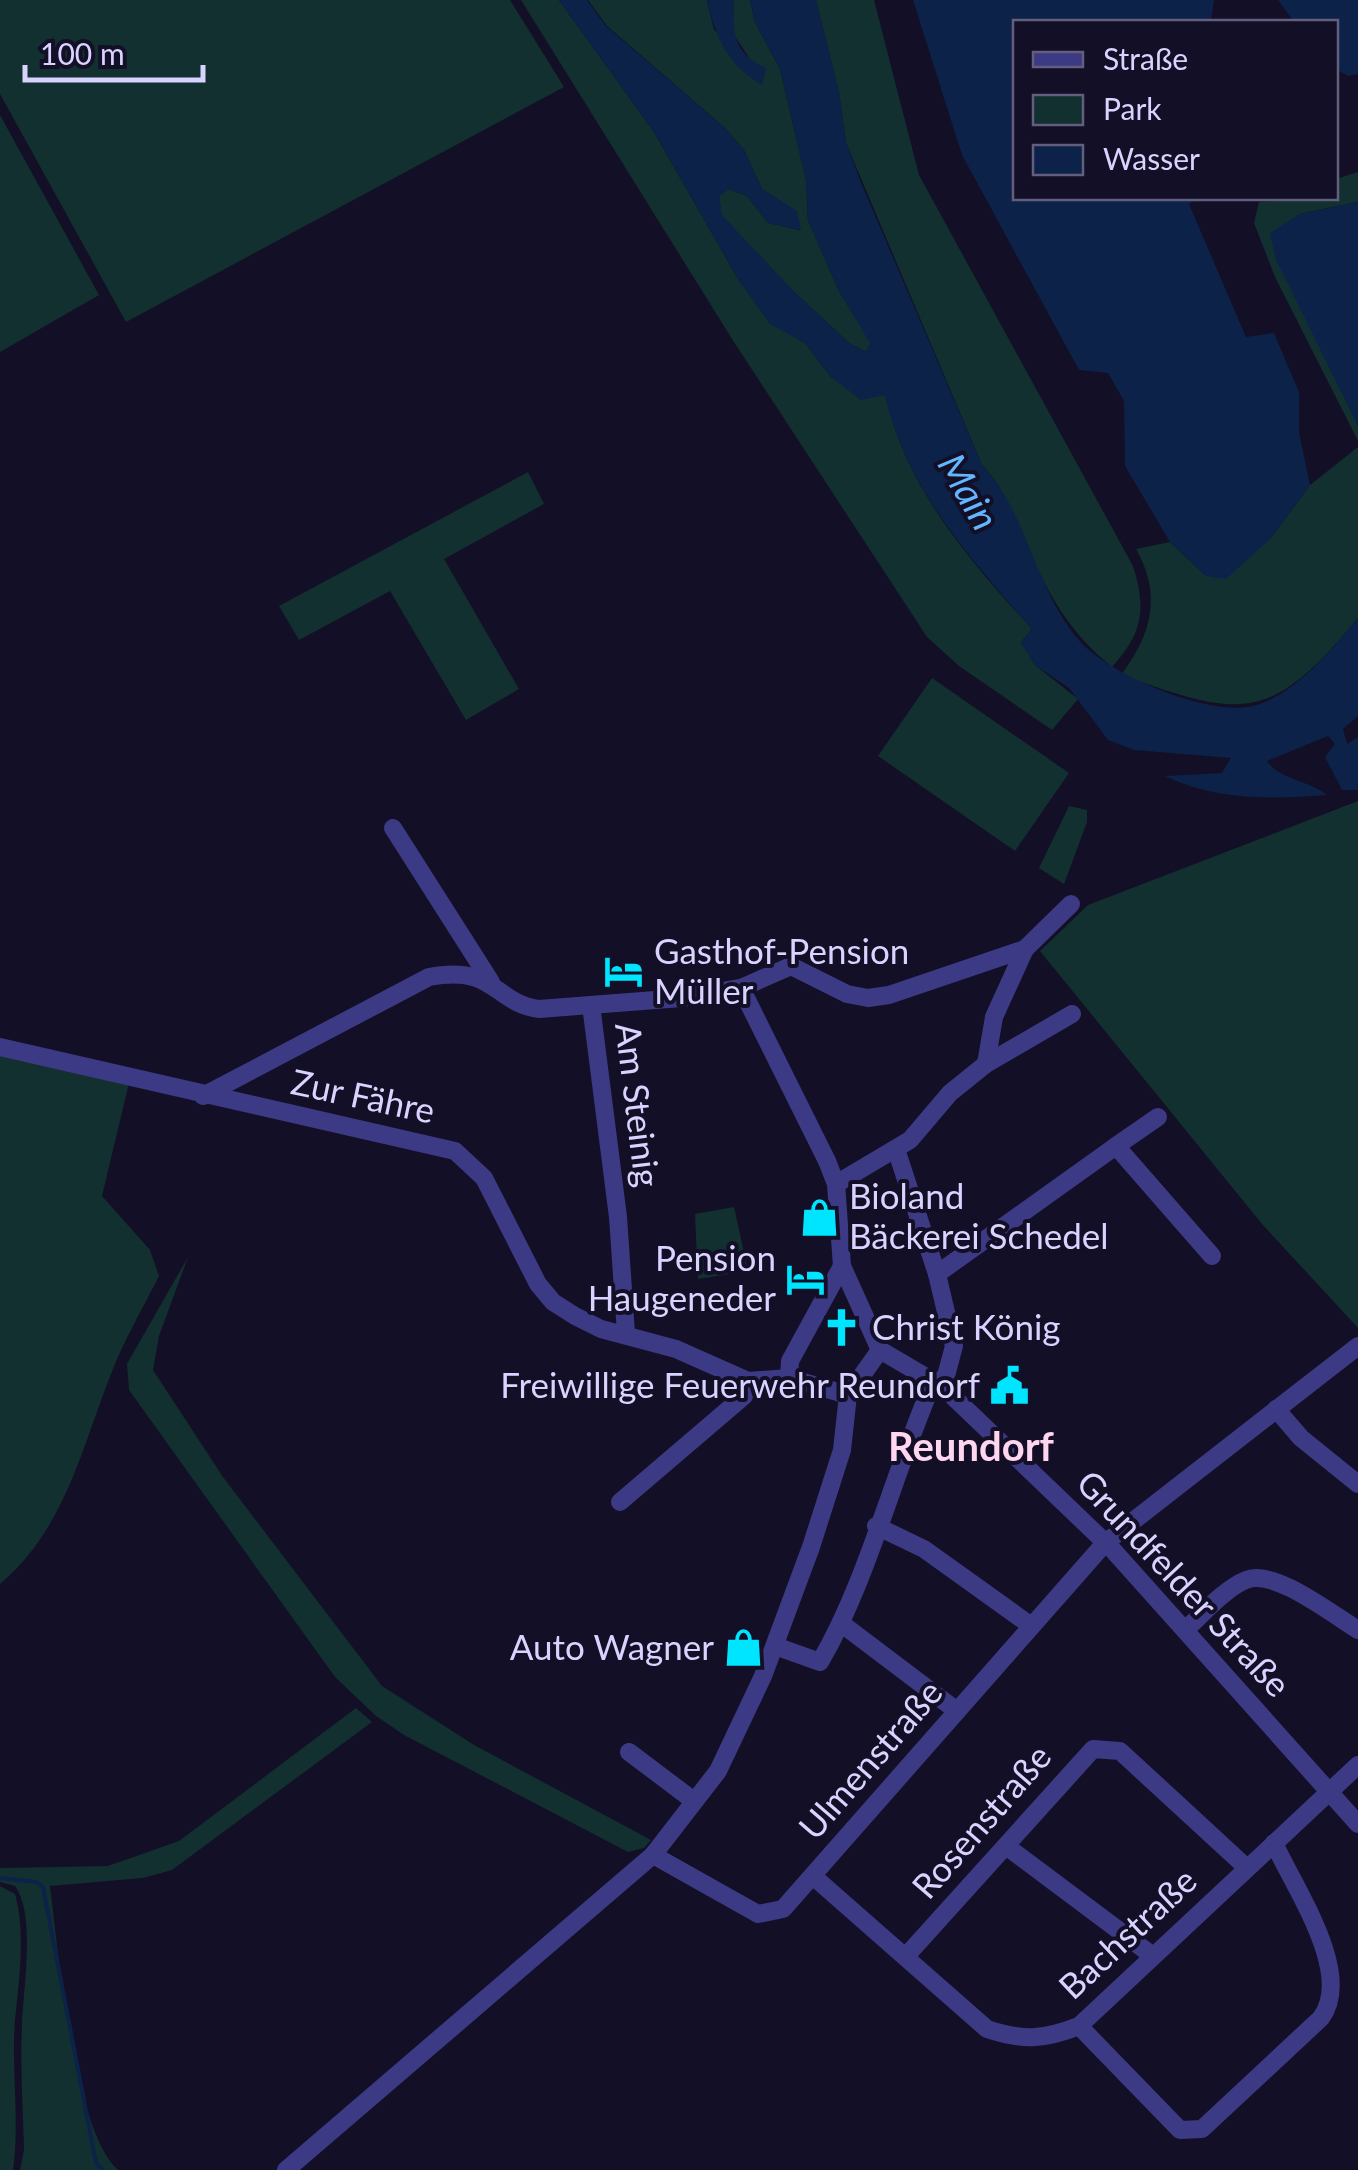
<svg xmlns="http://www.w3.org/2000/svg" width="1358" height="2170" font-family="Lato,sans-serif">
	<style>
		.green { fill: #12302f }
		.water { fill: #0c2248 }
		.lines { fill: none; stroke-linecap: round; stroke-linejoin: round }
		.stream { stroke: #0c2248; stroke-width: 4 }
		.minor { stroke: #3d3a85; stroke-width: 18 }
		.labels { text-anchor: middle; stroke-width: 8; stroke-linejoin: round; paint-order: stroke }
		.poi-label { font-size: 35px; fill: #d9d4ff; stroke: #130f26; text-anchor: start }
		.street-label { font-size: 35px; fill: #d9d4ff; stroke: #130f26 }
		.water-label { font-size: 38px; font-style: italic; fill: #62b6ff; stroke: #130f26 }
		.quarter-label { font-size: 40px; font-weight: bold; fill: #ffd6f0; stroke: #130f26 }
	</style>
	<rect width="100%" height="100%" fill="#130f26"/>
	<g class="green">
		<path d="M0,0H510L564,87L126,322L0,94Z"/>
		<path d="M521,0H559L654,132L738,279L770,323L805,343L831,377L885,394C906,488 969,560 1032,629L1021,642L1035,665L1078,699L1052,730L959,666L927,637L732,339Z"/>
		<path d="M588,0H707L714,30L752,62L732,32L734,0H750L755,22L780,69L806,180L808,220L839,291L871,343L866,352L849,343L792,290L721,215L719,195L729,189L747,196L768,223L800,230L796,211L762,189L744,150L725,128L607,26Z"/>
		<path d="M816,0H874L919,175L1133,566C1147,610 1142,634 1112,667C1068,632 1046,590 1024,540C1012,513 1003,486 982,465L846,143L839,93Z"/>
		<path d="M0,115L99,295L0,352Z"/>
		<path d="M1358,172V202L1299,214L1358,426V441L1275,277L1254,223L1259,202L1336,198V179Z"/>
		<path d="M1358,447V618C1271,723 1244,719 1121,675C1152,634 1162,595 1136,549L1170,542L1206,576L1270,539L1310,485Z"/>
		<path d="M528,472L544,504L444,559L519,689L466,720L390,591L299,640L279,606Z"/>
		<path d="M932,678L1069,773L1015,851L878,756Z"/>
		<path d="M1358,801V1328L1262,1224L1040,951L1088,905Z"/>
		<path d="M1069,806L1087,810V822L1064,884L1039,868Z"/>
		<path d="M0,1051L129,1083L102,1196L150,1250L159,1276C143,1308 124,1340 111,1374C81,1450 65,1529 0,1584Z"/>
		<path d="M734,1207L748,1271L698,1279L695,1214Z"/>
		<path d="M188,1257L159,1336L153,1370L223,1477L382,1686L474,1745L651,1840L644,1848L628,1852L404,1735L376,1716L335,1677L129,1390L127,1364Z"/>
		<path d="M356,1708L372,1722L172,1870L143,1878L50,1886C58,1949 74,2131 118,2170H20L24,2150C23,2108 20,2066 22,2025C23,1991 36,1914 15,1886L0,1882V1868L108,1866L179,1841Z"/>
		<path d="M0,1886L15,1894C26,1933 19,1980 15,2020C11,2070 20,2120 13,2170H0Z"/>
	</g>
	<g class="water">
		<path d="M559,0H587L606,26L725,128L744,150L762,189L797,211L801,230L768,223L747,196L729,189L719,196L722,215L792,290L849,343L866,352L870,343L839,291L808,220L806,180L780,69L755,22L750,0H816L839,93L846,143L862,185L982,465C1027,512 1035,589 1078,639C1107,674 1208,717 1253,706C1295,695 1331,650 1358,618V716L1343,729L1347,744L1358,737V790H1342L1325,757L1335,744L1328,736L1267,761C1280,780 1308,780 1327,795C1271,799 1217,801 1165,776L1222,773L1231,758L1134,750L1108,740L1069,688L1035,665L1021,642L1032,629C970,558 907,490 885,395L861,400L831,377L805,343L770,324L738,279L654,132Z"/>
		<path d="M734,0C732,32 734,54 766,68L762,85C728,65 715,37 707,0Z"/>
		<path d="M913,0H1214L1211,22H1016V198H1200L1189,204L1246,337L1274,333L1299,392V432L1310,485L1270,539L1226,579L1206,576L1170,542L1125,466L1124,401L1108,373L1079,370L962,155Z"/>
		<path d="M1278,0H1358V74L1348,76L1336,69V22H1294Z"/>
		<path d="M1358,202V426L1276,260L1270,233L1299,214Z"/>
	</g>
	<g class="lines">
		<path class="stream" d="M0,1878L36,1882L43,1887L96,2163L103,2170"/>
		<g class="minor">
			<path d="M393,828L491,982"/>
			<path d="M741,988L827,1161L836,1184L842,1266L880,1350L943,1387L1112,1549L1358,1824"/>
			<path d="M591,1005L618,1217L626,1333"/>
			<path d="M0,1047L455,1151L484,1178L538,1284L553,1302L575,1316L601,1329L676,1349L748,1381L789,1378L848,1395"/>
			<path d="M986,1064L994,1017L1025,949"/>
			<path d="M203,1096L429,977C495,964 494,1003 539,1009L681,998L741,988L791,966L847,994L868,998L889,995L1025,949L1071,904"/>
			<path d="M1116,1146L1158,1117"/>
			<path d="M896,1149L937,1274L954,1346L943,1387"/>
			<path d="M836,1184L910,1140L950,1093L986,1064L1072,1014"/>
			<path d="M937,1274L1116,1146L1212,1256"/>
			<path d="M789,1378L790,1361L842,1266"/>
			<path d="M1276,1409L1301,1438L1358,1484"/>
			<path d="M620,1502L744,1396L748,1381"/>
			<path d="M876,1526L924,1549L1030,1625"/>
			<path d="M842,1624L957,1711"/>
			<path d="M1185,1630C1203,1614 1224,1589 1246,1580C1274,1568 1333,1615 1358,1630"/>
			<path d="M775,1646L820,1662C868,1580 894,1471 934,1380"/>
			<path d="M629,1752L694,1801"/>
			<path d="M1006,1846L1153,1956"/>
			<path d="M653,1855L758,1914L783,1909L1105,1543L1358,1346"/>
			<path d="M814,1877L987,2029C1023,2041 1043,2040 1079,2026L1358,1765"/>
			<path d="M907,1955L1093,1749L1120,1751L1247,1868"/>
			<path d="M1079,2026L1180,2130L1202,2129L1321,2018C1354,1974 1295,1889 1274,1843"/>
			<path d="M286,2170L653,1855L718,1771L763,1676L811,1547L842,1450L848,1395L880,1350"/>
		</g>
	</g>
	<defs>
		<symbol id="hotel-bare" viewBox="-9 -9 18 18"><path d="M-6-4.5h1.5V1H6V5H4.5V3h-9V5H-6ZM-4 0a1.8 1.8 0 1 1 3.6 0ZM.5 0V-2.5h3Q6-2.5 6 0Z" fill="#00e5ff" stroke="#130f26" stroke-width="2.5" paint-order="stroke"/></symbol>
		<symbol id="shop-bare" viewBox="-9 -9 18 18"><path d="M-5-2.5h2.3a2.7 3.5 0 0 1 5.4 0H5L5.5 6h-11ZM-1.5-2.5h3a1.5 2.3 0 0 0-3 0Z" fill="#00e5ff" stroke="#130f26" stroke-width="2.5" paint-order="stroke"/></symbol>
		<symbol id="church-bare" viewBox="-9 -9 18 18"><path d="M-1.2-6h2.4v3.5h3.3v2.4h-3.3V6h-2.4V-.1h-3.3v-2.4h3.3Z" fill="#00e5ff" stroke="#130f26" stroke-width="2.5" paint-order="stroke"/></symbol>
		<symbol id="civic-bare" viewBox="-9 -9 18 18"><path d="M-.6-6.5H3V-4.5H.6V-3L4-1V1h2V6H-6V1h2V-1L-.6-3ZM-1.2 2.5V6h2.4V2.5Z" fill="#00e5ff" stroke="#130f26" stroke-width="2.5" paint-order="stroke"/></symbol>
	</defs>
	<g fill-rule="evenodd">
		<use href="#hotel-bare" x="596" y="944" width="55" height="55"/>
		<use href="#shop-bare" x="792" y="1190" width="55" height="55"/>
		<use href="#hotel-bare" x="778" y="1252" width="55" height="55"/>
		<use href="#church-bare" x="814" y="1300" width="55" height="55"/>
		<use href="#civic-bare" x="982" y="1358" width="55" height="55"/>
		<use href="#shop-bare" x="716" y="1620" width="55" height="55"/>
	</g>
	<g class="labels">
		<g class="poi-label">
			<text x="654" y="964">Gasthof-Pension<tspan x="654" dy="40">Müller</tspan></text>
			<text x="849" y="1209">Bioland<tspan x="849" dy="40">Bäckerei Schedel</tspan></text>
			<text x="776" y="1271" text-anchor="end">Pension<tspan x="776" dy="40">Haugeneder</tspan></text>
			<text x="872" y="1340">Christ König</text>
			<text x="980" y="1398" text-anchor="end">Freiwillige Feuerwehr Reundorf</text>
			<text x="714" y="1660" text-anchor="end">Auto Wagner</text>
		</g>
		<g class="street-label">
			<text transform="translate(363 1097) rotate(12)" y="12">Zur Fähre</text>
			<text transform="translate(637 1105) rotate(83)" y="12">Am Steinig</text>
			<text transform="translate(1183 1584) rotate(47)" y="12">Grundfelder Straße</text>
			<text transform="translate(871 1760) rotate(-49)" y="12">Ulmenstraße</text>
			<text transform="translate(982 1822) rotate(-49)" y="12">Rosenstraße</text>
			<text transform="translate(1128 1934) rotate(-43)" y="12">Bachstraße</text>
		</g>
		<g class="water-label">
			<text transform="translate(968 492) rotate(60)" y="13">Main</text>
		</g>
		<g class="quarter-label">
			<text x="971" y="1461">Reundorf</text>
		</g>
	</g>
	<rect x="1013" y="20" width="325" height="180" fill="#130f26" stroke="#625e7d" stroke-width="2.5"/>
	<rect x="1033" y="52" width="50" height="15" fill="#3d3a85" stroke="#625e7d" stroke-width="2.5"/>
	<text x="1103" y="70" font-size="30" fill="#d9d4ff">Straße</text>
	<rect x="1033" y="95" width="50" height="30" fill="#12302f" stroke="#625e7d" stroke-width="2.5"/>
	<text x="1103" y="120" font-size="30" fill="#d9d4ff">Park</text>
	<rect x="1033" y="145" width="50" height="30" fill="#0c2248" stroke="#625e7d" stroke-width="2.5"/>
	<text x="1103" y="170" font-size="30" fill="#d9d4ff">Wasser</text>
	<path d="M25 65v15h178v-15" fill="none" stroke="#d9d4ff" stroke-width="5"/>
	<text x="40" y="65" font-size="30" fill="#d9d4ff" stroke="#130f26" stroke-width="8" paint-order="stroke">100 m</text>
</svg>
